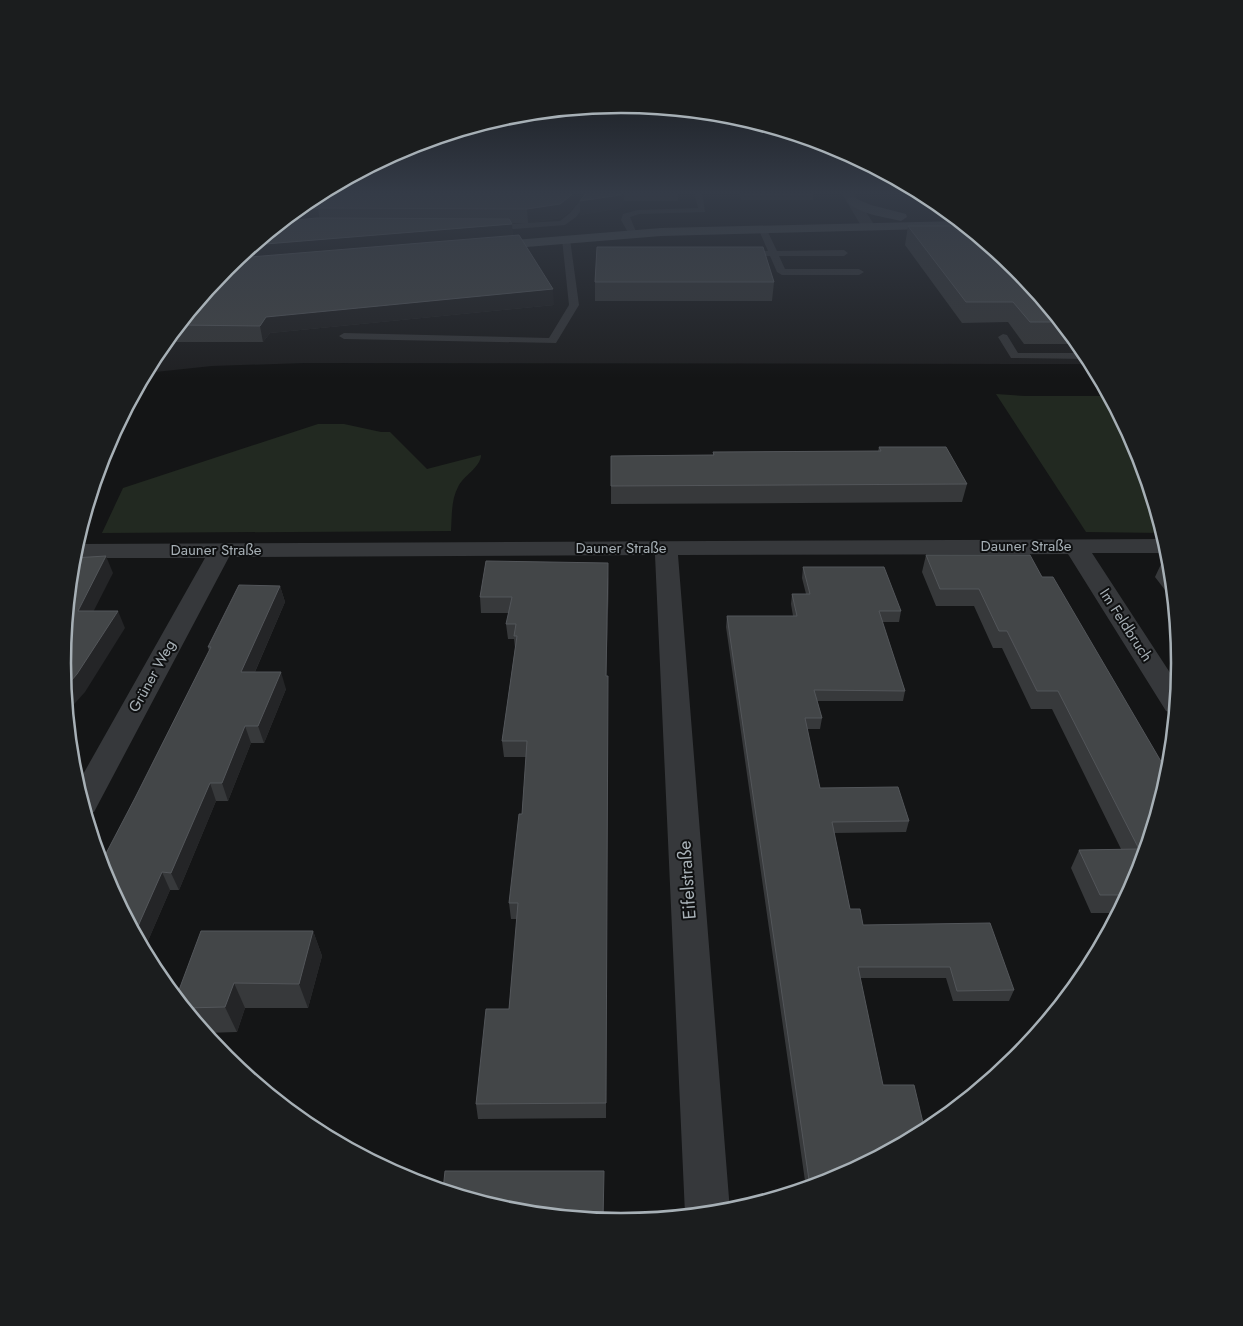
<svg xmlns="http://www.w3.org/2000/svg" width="1243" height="1326" font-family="Jost,sans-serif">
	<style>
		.built { fill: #202123 }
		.green { fill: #222921 }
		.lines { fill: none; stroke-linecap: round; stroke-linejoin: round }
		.service { fill: #36383b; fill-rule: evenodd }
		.minor { fill: #36383b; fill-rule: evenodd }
		.secondary { fill: #44484b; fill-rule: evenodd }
		.wall { fill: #37393b }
		.shaded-wall { fill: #242527 }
		.building { fill: #434648; stroke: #53565a }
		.labels { text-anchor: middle; stroke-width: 4; stroke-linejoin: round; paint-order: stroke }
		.street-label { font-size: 15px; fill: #a7b0b6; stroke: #0f1011 }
		.near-street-label { font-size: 18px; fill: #a7b0b6; stroke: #0f1011 }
		.rim { fill: none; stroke: #a7b0b6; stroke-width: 2.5 }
	</style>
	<rect width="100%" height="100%" fill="#141516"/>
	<path class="built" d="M322,192H921L932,198L1017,268L1086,353L1093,364L305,363L212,366L146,373L157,352L226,268Z"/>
	<g class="green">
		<path d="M996,394L1025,396H1109L1138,449L1163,533L1086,532Z"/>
		<path d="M318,424H344L381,432H390L427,469L481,455C481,467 463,476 458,487C451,500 452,516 451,531L102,533L123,488Z"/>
	</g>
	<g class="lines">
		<g class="service">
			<path d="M587,192H595L576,217L565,225L488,231L484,228L488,225L560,221L570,213Z"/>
			<path d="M694,192H702L705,212L639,214L630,217L637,234L633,237L630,236L621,220L623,214L638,210L698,208Z"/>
			<path d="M759,226H765L777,251L844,250L848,253L844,256H779L785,269H859L864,272L859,275H782L777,272L770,256H739V252L742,251H768L758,228Z"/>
			<path d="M566,236L570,239L579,305L556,343L344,339L339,336L344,333L549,338L569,305L562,239Z"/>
			<path d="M1003,334L1007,335L1018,353H1086L1090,359L1011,358L998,337Z"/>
		</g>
		<g class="minor">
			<path d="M841,192H853L875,226L873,229H863Z"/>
			<path d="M1165,539L1169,553H1092L1178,685L1176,714L1166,711L1068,554L678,555L730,1211L685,1214L655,555L229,557L94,812L86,814L77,785L205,558H74L76,544Z"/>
		</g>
		<g class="secondary">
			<path d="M852,197L871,205L906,214L907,217L901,221C885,217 858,214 846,201L848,198Z"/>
			<path d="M960,221L968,228L661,236L488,250L481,246L488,242L661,228Z"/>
		</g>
	</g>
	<g class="wall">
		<path d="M322,192H585L569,212L560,218L528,223H511L513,236L554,305L270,333L263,342H166L226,268Z"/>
		<path d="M587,192H678V201H624L620,208L580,215Z"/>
		<path d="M739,192H812L813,194V200H741Z"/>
		<path d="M908,226L957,231L1017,268L1079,344H1024L1008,322L962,323L905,245Z"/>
		<path d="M595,282H774L772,301H595Z"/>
		<path d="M879,447L967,484L962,502L611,504V456L713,455V452L878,451Z"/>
		<path d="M926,555L1042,577L1169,775L1138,877L1119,913H1091L1071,868L1079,850L1121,849L1052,709H1031L1002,648H993L974,606H936L922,572Z"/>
		<path d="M1162,562H1171L1175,603L1155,577Z"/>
		<path d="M803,567L901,611L899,622H882L905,691L903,701H817L822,718L820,729H807L820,788L909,821L906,832L834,833L850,909L863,925L1014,990L1009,1001H953L946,978H860L835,1180L806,1188L726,627L727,616H793L791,604L792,594H806L802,578Z"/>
		<path d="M609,578L606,676V1118L478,1119L476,1104L509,1009L517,919H511L509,903L522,814L526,757H504L502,741L515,648L514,639H508L506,624L509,613H481L480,597Z"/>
		<path d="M280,586L285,602L255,672L286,689L264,743H251L228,801H216L179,890H170L144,950L105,877L135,798L209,651L208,647Z"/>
		<path d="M313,931L322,956L308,1008H245L237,1032L205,1033L176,998Z"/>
	</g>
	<g class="shaded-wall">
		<path d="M574,192H585L569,212L560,218L528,223L527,209Z"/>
		<path d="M622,192H624V201L620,208L580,215V201Z"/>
		<path d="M318,208L320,222L256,243L294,212Z"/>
		<path d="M512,224L513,238L233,262L253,245Z"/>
		<path d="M553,289L554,305L270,333L263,342L260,326L266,317Z"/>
		<path d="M106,556L113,573L85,628L78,611Z"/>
		<path d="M608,563L609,578L606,691V676Z"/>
		<path d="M280,586L285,602L247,690L241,672Z"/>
		<path d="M118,611L125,628L85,692L67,712L65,688Z"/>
		<path d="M281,672L286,689L264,743L258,726Z"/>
		<path d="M245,726L251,743L228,801L222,783Z"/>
		<path d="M210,783L216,801L179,890L171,873Z"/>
		<path d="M162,872L170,890L144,950L135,933Z"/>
		<path d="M313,931L322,956L308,1008L299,984Z"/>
		<path d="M234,983L245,1008L237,1032L225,1007Z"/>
	</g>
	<g class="building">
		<path d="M322,192H574L568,198L560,204L527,209L318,208L294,212L311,198Z"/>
		<path d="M587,192H622L620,195L580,201Z"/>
		<path d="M741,192H812L813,194H742Z"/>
		<path d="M317,218L509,219L512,224L253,245L265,236H267L296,220Z"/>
		<path d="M908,226H953L957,231H972L1017,268L1061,322H1030L1013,302H966Z"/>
		<path d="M519,235L553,289L266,317L260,326L179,325L226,268L238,258Z"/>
		<path d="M597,247H763L774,282H595Z"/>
		<path d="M879,447H946L967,484L611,486V456L714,455L713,452L881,451Z"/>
		<path d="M926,555H1030L1042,577H1053L1169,775L1138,877L1128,895H1100L1079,850L1139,849L1058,691H1037L1007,631H999L979,589H940Z"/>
		<path d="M106,556L78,611H118L77,674L65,688L62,663L73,558Z"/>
		<path d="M486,561L608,563L606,676H608L606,1103L476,1104L486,1009H509L518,903H509L519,814H522L527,741H502L517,636H514L516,624H506L512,597H480Z"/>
		<path d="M1162,562H1171L1172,575Z"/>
		<path d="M803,567H884L901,611H879L905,691L814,690L822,718H805L820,788L898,787L909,821L832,822L850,909H860L863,925L990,923L1014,990L957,991L950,967H858L883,1085H914L925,1131L835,1180L810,1187L727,616H797L792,594H810Z"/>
		<path d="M239,585L280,586L241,672H281L258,726H245L222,783H210L171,873L162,872L135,933L105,877L101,863L135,798L211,647H208Z"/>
		<path d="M201,931H313L299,984L234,983L225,1007L185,1008L176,998Z"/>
		<path d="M445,1171H604L603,1220L512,1211L443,1190Z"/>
	</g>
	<linearGradient id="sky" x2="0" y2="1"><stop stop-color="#0b0c0c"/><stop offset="0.51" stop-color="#343b47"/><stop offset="1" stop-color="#343b47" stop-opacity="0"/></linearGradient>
	<rect width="1243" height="378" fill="url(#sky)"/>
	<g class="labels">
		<g class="street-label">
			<text x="1026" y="551">Dauner Straße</text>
			<text x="621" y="553">Dauner Straße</text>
			<text x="216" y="555">Dauner Straße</text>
			<text transform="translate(1126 625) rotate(57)" y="5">Im Feldbruch</text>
			<text transform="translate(152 676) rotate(-61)" y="5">Grüner Weg</text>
		</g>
		<g class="near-street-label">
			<text transform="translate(687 880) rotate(-94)" y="6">Eifelstraße</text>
		</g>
	</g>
	<path d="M0 0H1243V1326H0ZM71 663a550 550 0 1 1 1100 0a550 550 0 1 1-1100 0Z" fill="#1b1d1e" fill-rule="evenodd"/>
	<path class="rim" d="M71 663a550 550 0 1 1 1100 0a550 550 0 1 1-1100 0Z"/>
</svg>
